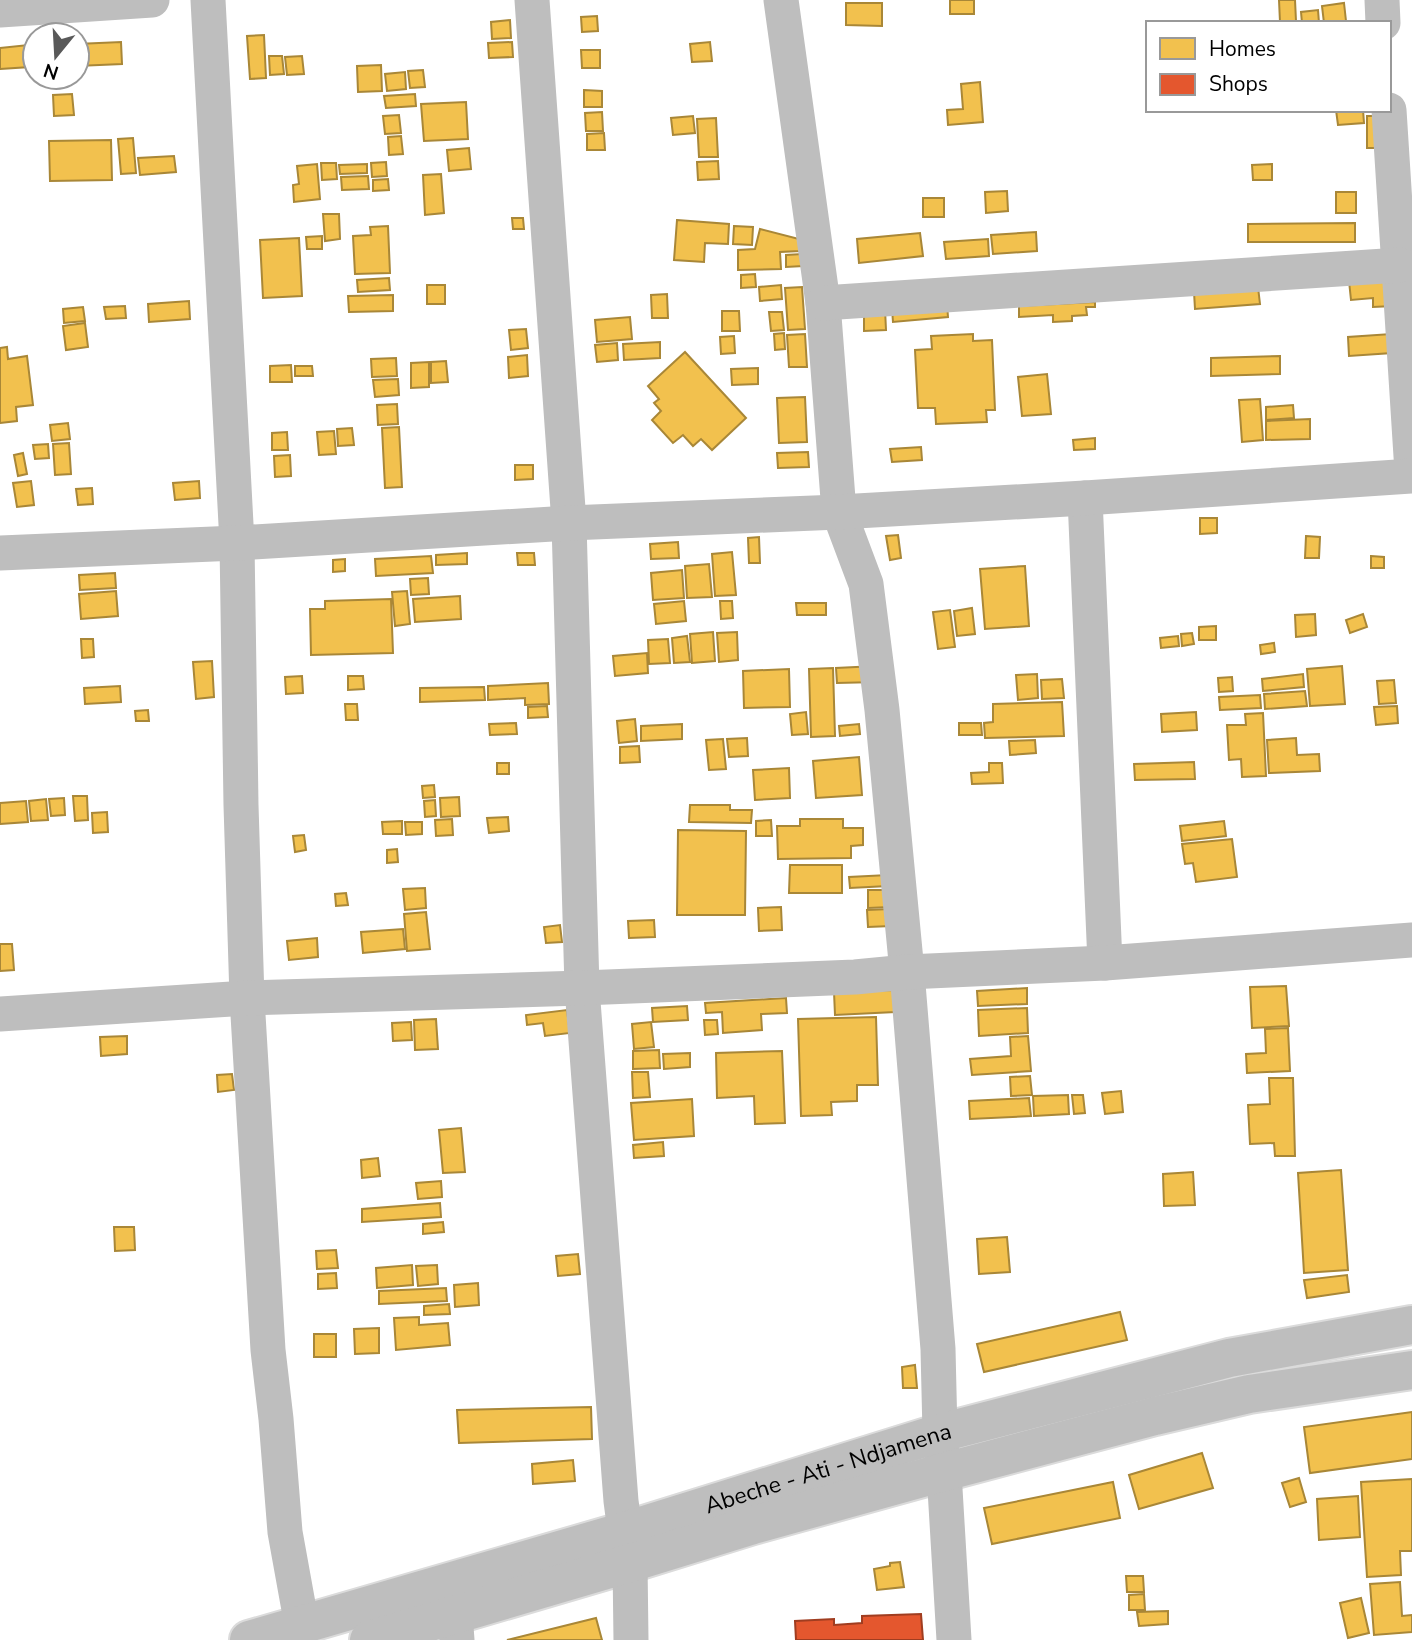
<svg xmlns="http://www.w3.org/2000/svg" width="1412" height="1640" font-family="'Nunito Sans',sans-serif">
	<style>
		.homes { fill: #f2c14e; stroke: #a98737; stroke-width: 2 }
		.shops { fill: #e4572e; stroke: #a03d20; stroke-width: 2 }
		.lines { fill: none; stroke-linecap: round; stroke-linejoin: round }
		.highway-casing { stroke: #dbdbdb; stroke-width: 42 }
		.minor { stroke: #bebebe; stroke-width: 35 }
		.highway { stroke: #bebebe; stroke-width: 38 }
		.labels { text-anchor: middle; stroke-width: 7; stroke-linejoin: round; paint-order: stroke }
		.street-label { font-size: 23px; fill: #000; stroke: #fff }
	</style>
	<rect width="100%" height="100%" fill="#fff"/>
	<g class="homes">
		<rect x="950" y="0" width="24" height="14"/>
		<path d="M1279,0H1295L1296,21L1280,22Z"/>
		<path d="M846,3H882V26L846,25Z"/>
		<path d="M1344,3L1346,21L1324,23L1322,6Z"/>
		<path d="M1318,10L1319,23H1302L1301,12Z"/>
		<path d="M597,16L598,31L582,32L581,17Z"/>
		<path d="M510,20L511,38L492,39L491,22Z"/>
		<path d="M264,35L266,78L250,79L247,36Z"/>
		<path d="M121,42L122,64L77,66V44Z"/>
		<path d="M512,42L513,57L489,58L488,43Z"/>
		<path d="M710,42L712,61L692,62L690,44Z"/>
		<path d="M28,45L30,67L0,69V48Z"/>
		<path d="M581,50H600V68H582Z"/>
		<path d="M269,56H282L284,74L270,75Z"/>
		<path d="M302,56L304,74L287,75L285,57Z"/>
		<path d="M381,65L382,91L358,92L357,66Z"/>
		<path d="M423,70L425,87L410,88L408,71Z"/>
		<path d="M405,72L406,89L387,91L385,74Z"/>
		<path d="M980,82L983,122L948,125L947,110L963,109L961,84Z"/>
		<path d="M584,90L602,91V107H584Z"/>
		<path d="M72,94L74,115L54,116L53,95Z"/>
		<path d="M415,94L416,106L386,108L384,96Z"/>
		<path d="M466,102L468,139L424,141L421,104Z"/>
		<path d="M1336,110H1363L1364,123L1338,125Z"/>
		<path d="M602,112L603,131H586L585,113Z"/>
		<path d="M399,115L401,133L385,134L383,116Z"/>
		<path d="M693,116L695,133L673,135L671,118Z"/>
		<path d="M1367,116H1381L1382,148H1367Z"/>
		<path d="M716,118L718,157H699L697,119Z"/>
		<path d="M604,133L605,150H587V134Z"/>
		<path d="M401,136L403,154L389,155L388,137Z"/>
		<path d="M133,138L136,173L121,174L118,139Z"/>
		<path d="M111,140L112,180L50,181L49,141Z"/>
		<path d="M469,148L471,169L449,171L447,150Z"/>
		<path d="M174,156L176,172L140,175L138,158Z"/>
		<path d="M718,161L719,179L698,180L697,162Z"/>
		<path d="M386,162L387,176L372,177L371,163Z"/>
		<path d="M321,163H336L337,179L322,180Z"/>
		<path d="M317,164L320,199L294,202L293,185L299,184L297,166Z"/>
		<path d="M367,164V173L340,174L339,165Z"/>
		<path d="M1272,164V180H1253L1252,165Z"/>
		<path d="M441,174L444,213L425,215L423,175Z"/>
		<path d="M368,176L369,189L342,190L341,177Z"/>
		<path d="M388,179L389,190L373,191V180Z"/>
		<path d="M1007,191L1008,211L986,213L985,192Z"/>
		<rect x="1336" y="192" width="20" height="21"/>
		<rect x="923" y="198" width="21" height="19"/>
		<path d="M323,214H339L340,239L325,241Z"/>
		<path d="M512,218H523L524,229H513Z"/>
		<path d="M677,220L729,224L728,244L705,243L704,262L674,260Z"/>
		<path d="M1355,223V242H1248V224Z"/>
		<path d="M388,226L390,273L355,274L353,236L371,235L370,227Z"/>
		<path d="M734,226L753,227L752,245L733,244Z"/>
		<path d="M760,229L799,239L800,251L780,252L781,269L738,270V250L755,249Z"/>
		<path d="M1036,232L1037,251L993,254L991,235Z"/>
		<path d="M920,233L923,256L859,263L857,239Z"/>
		<path d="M322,236V249H307L306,237Z"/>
		<path d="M299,238L302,296L263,298L260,240Z"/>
		<path d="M988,239L989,256L946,259L944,242Z"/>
		<path d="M802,254L803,266L786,267V255Z"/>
		<path d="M755,274L756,287L741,288V275Z"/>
		<path d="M1391,277L1393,306L1373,307V298L1351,300L1349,281Z"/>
		<path d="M389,278L390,290L358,292L357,280Z"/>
		<rect x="427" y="285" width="18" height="19"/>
		<path d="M781,285L782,299L760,301L759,287Z"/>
		<path d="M802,287L805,329L788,330L785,288Z"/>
		<path d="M1258,287L1260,304L1195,309L1194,292Z"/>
		<path d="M667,294L668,318H652L651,295Z"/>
		<path d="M393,295V311L349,312L348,296Z"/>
		<path d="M189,301L190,319L149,322L148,304Z"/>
		<path d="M1095,302V307H1086L1087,315L1072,316V321L1053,322V315L1019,317V306Z"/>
		<path d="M947,304L948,317L893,322L892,309Z"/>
		<path d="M125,306L126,318L106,319L104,307Z"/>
		<path d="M83,307L85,321L64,323L63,309Z"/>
		<path d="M885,309L886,330L864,331V310Z"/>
		<path d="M722,311H739L740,331H722Z"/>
		<path d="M769,312H782L784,330L771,331Z"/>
		<path d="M630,317L632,339L597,342L595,320Z"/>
		<path d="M85,323L88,347L66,350L63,326Z"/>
		<path d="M526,329L528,348L511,350L509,330Z"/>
		<path d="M784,333L785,349L775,350L774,334Z"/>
		<path d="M805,334L807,367H789L787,335Z"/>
		<path d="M973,334V341L992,340L995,410H986L987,422L936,424L935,408H918L915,350L932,349L931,336Z"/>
		<path d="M1391,334L1392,353L1349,356L1348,337Z"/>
		<path d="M734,336L735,353L721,354L720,337Z"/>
		<path d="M660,342V358L624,360L623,344Z"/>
		<path d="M617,343L618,360L597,362L595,345Z"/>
		<path d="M7,347L8,359L27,356L33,405L16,407L17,421L0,423V348Z"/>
		<path d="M685,352L746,418L712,450L701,439L693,446L683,435L673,443L652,420L661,411L654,403L659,399L648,386Z"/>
		<path d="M527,355L528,376L509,378L508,357Z"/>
		<path d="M1280,356V374L1211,376V358Z"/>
		<path d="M396,358L397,376L372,377L371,359Z"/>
		<path d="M446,361L448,382L431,383V362Z"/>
		<path d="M429,362V387L411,388V363Z"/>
		<path d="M291,365L292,382H270V366Z"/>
		<path d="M295,366H312L313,376H295Z"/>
		<path d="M758,368V384L732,385L731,369Z"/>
		<path d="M1047,374L1051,414L1022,416L1018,377Z"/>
		<path d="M398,379L399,395L375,397L373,380Z"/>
		<path d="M805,397L807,442L779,443L777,398Z"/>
		<path d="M1260,399L1263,440L1242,442L1239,400Z"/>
		<path d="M397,404L398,424L378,425L377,405Z"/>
		<path d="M1293,405L1294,418L1266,420V407Z"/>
		<path d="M1310,419V439L1266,440V421Z"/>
		<path d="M68,423L70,439L52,441L50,425Z"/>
		<path d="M399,427L402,487L385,488L382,428Z"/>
		<path d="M352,428L354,445L338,446L337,429Z"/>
		<path d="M334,431L336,454L319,455L317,432Z"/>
		<path d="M287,432L288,450H272V433Z"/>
		<path d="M1095,438V449L1074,450L1073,440Z"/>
		<path d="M69,443L71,474L55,475L53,444Z"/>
		<path d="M48,444L49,458L35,459L33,445Z"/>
		<path d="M921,447L922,460L892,462L890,449Z"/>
		<path d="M808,452L809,467L778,468L777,453Z"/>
		<path d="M23,453L27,474L18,476L14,455Z"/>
		<path d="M290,455L291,476L275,477L274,456Z"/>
		<path d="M515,465H533V479L515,480Z"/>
		<path d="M31,481L34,505L17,507L13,483Z"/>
		<path d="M199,481L200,498L175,500L173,483Z"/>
		<path d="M92,488L93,504L78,505L76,489Z"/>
		<path d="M1200,518H1217V533L1200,534Z"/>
		<path d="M898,535L901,558L890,560L886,536Z"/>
		<path d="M1306,536L1320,537L1319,558H1305Z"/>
		<path d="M759,537L760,563H749L748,538Z"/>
		<path d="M678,542L679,558L651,559L650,544Z"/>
		<path d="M732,552L736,595L715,596L712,554Z"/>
		<path d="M467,553V564L436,565V555Z"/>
		<path d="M517,553H534L535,565H518Z"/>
		<path d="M431,556L433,573L376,576L375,559Z"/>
		<path d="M1371,556L1384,557V568H1371Z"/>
		<path d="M345,559V571L333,572V560Z"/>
		<path d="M709,564L712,597L687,598L685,566Z"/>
		<path d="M1025,566L1029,626L985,629L980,569Z"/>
		<path d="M682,570L684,598L653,600L651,573Z"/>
		<path d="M115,573L116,588L80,590L79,575Z"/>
		<path d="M428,578L429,594L411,595L410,579Z"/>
		<path d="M116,591L118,616L81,619L79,594Z"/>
		<path d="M407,591L410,624L395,626L392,592Z"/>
		<path d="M460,596L461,619L415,622L413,599Z"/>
		<path d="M391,599L393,653L311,655L310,609H325V601Z"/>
		<path d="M684,601L686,621L656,624L654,604Z"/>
		<path d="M720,601H732L733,618L721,619Z"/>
		<path d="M796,603H826V615H797Z"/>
		<path d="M972,608L975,634L957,636L954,611Z"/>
		<path d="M950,610L955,647L938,649L933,612Z"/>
		<path d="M1315,614L1316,635L1296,637L1295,615Z"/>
		<path d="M1363,614L1367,627L1350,633L1346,620Z"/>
		<path d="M1216,626V640H1199V627Z"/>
		<path d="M713,632L715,661L692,663L690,634Z"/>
		<path d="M737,632L738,660L719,662L717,633Z"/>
		<path d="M1192,633L1194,644L1182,646L1181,634Z"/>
		<path d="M687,636L690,662L674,663L672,638Z"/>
		<path d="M1178,636L1179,646L1161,648L1160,638Z"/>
		<path d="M81,639H93L94,657L82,658Z"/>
		<path d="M668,639L670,663L649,664L648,640Z"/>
		<path d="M1274,643L1275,652L1261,654L1260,645Z"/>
		<path d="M647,653L648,673L615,676L613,656Z"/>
		<path d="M212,661L214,697L196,699L193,662Z"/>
		<path d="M876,666L877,682L837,683L836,668Z"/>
		<path d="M1342,666L1345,704L1310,706L1307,669Z"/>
		<path d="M833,668L835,736L811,737L809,669Z"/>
		<path d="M789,669L790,707L744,708L743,671Z"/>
		<path d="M1037,674L1038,698L1018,700L1016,675Z"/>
		<path d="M1303,674L1304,687L1263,691L1262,679Z"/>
		<path d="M302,676L303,693L286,694L285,677Z"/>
		<path d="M348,676H363L364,689L348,690Z"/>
		<path d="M1232,677L1233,691L1219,692L1218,678Z"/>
		<path d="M1062,679L1064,698L1042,699L1041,680Z"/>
		<path d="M1394,680L1396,703L1379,704L1377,681Z"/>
		<path d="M548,683L549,704L525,705V698L488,700V686Z"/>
		<path d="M120,686L121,702L85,704L84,688Z"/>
		<path d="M484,687L485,700L420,702V688Z"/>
		<path d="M1305,691L1307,706L1265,709L1264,694Z"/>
		<path d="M1260,695L1261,708L1220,710L1219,697Z"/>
		<path d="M1062,702L1064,736L985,738L984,723L993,722V704Z"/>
		<path d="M345,704H357L358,720H346Z"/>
		<path d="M547,706L548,717L528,718V707Z"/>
		<path d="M1397,706L1398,723L1376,725L1374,707Z"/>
		<path d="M148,710L149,721H136L135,711Z"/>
		<path d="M806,712L808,734L792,735L790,714Z"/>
		<path d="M1196,712L1197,730L1162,732L1161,714Z"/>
		<path d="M1263,713L1266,776L1242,777L1241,759L1229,760L1227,725H1246L1245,714Z"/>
		<path d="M635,719L637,741L619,743L617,721Z"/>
		<path d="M516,723L517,734L490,735L489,724Z"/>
		<path d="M959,723H981L982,735H959Z"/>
		<path d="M682,724V739L641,741V726Z"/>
		<path d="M859,724L860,734L840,736L839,726Z"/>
		<path d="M747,738L748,756L729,757L727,739Z"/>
		<path d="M1296,738L1297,755L1319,754L1320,771L1269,773L1267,740Z"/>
		<path d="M723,739L726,769L709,770L706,740Z"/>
		<path d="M1035,740L1036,753L1010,755L1009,741Z"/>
		<path d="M639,746L640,762L620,763V747Z"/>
		<path d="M859,757L862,795L816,798L813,761Z"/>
		<path d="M1194,762L1195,779L1135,780L1134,764Z"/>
		<rect x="497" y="763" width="12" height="11"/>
		<path d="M989,763H1002L1003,783L972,784L971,773L989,772Z"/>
		<path d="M789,768L790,798L755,800L753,770Z"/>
		<path d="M434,785L435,797L423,798L422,786Z"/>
		<path d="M73,796H87L88,820L75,821Z"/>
		<path d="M459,797L460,816L441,817L440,798Z"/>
		<path d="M64,798L65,815L51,816L49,799Z"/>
		<path d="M46,799L48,820L31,821L29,801Z"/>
		<path d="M435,800L436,816L425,817L424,801Z"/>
		<path d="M26,801L28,822L0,824V803Z"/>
		<path d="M690,805H730V810H752L751,823L689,822Z"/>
		<path d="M107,812L108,832L93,833L92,813Z"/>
		<path d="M508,817L509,831L489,833L487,818Z"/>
		<path d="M452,819L453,835L436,836L435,820Z"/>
		<path d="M800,819H843V828H863V845L851,846V858L778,859L777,826H800Z"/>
		<path d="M771,820L772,836H756V821Z"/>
		<path d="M402,821V834H383L382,822Z"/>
		<path d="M1224,821L1226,836L1182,841L1180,826Z"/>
		<path d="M405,822H422V834L406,835Z"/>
		<path d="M678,830L746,831L745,915H677Z"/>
		<path d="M304,835L306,850L295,852L293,836Z"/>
		<path d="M1232,839L1237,877L1196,882L1193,863L1185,864L1182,844Z"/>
		<path d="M397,849L398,862L387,863V850Z"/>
		<path d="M790,865H842V893H789Z"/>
		<path d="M888,875V886L850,888L849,877Z"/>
		<path d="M425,888L426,908L405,910L403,889Z"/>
		<path d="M868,890H890V907L868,908Z"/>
		<path d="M346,893L348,905L336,906L335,894Z"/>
		<path d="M781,907L782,930L759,931L758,908Z"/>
		<path d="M890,909L891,926L868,927L867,910Z"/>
		<path d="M426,912L430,949L407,951L404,914Z"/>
		<path d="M654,920L655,937L629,938L628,921Z"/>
		<path d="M560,925L562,942L546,943L544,927Z"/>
		<path d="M403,929L405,949L363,953L361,932Z"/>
		<path d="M317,938L318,957L289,960L287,941Z"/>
		<path d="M0,944H12L14,970L0,971Z"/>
		<path d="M1286,986L1289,1026L1252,1028L1250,987Z"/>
		<path d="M1027,988V1004L978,1006L977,991Z"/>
		<path d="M894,990L895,1012L835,1015L834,992Z"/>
		<path d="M786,998L787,1013L761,1014L762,1030L723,1033L722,1012L706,1013L705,1003Z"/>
		<path d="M687,1006L688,1020L653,1022L652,1008Z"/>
		<path d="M1027,1008L1028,1033L979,1036L978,1010Z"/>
		<path d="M567,1010L570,1033L545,1036L543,1023L527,1025L526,1015Z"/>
		<path d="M876,1017L878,1085H857V1101L831,1102L832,1115L801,1116L798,1019Z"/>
		<path d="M436,1019L438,1049L415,1050L414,1020Z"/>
		<path d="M704,1020H717L718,1034L705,1035Z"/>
		<path d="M411,1022L412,1040L393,1041L392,1023Z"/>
		<path d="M651,1022L654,1047L634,1049L632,1024Z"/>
		<path d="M1288,1028L1290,1071L1247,1073L1246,1054L1266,1053L1265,1029Z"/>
		<path d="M127,1036V1054L101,1056L100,1037Z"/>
		<path d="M1028,1036L1031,1071L972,1075L970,1059L1011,1056L1010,1037Z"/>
		<path d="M659,1050L660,1068L633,1069V1051Z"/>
		<path d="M782,1051L785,1123L755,1124L754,1096L717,1098L716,1053Z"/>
		<path d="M690,1053V1067L664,1069L663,1054Z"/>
		<path d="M632,1072H648L650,1097L633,1098Z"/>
		<path d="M232,1074L234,1090L218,1092L217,1075Z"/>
		<path d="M1030,1076L1032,1095L1011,1096L1010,1077Z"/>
		<path d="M1269,1078H1293L1295,1156H1275L1274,1143L1250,1144L1248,1105L1270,1104Z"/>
		<path d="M1121,1091L1123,1112L1105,1114L1102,1093Z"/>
		<path d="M1068,1095L1069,1114L1034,1116L1033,1096Z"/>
		<path d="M1072,1095H1083L1085,1113L1074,1114Z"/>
		<path d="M1029,1098L1031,1116L970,1119L969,1101Z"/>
		<path d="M692,1099L694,1136L634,1140L631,1103Z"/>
		<path d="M461,1128L465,1172L443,1173L439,1130Z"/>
		<path d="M663,1142L664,1156L634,1158L633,1145Z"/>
		<path d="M378,1158L380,1176L362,1178L361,1160Z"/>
		<path d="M1341,1170L1348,1270L1304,1273L1298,1173Z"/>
		<path d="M1193,1172L1195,1205L1164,1206L1163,1174Z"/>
		<path d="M441,1181L442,1197L418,1199L416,1183Z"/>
		<path d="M440,1203L441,1217L362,1222V1209Z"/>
		<path d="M443,1222L444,1232L423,1234V1224Z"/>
		<path d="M114,1227H134L135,1250L115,1251Z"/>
		<path d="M1007,1237L1010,1272L979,1274L977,1239Z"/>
		<path d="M336,1250L338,1268L317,1269L316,1251Z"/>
		<path d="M578,1254L580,1274L558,1276L556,1256Z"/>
		<path d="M412,1265L413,1285L377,1288L376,1268Z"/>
		<path d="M437,1265L438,1284L418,1286L416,1266Z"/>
		<path d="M336,1273L337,1288L318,1289V1274Z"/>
		<path d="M1347,1275L1349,1292L1307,1298L1304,1280Z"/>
		<path d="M478,1283L479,1305L455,1307L454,1285Z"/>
		<path d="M446,1288L447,1301L379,1304V1291Z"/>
		<path d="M449,1304L450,1314L424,1315V1306Z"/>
		<path d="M1120,1312L1127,1340L984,1372L977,1344Z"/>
		<path d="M419,1317V1325L448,1323L450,1345L396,1350L394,1318Z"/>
		<path d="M379,1328V1353L355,1354L354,1329Z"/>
		<rect x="314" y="1334" width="22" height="23"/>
		<path d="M915,1365L917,1388H903L902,1367Z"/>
		<path d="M591,1407L592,1439L459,1443L457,1410Z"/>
		<path d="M1412,1412V1459L1310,1473L1304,1427Z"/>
		<path d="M1202,1453L1213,1488L1139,1509L1129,1475Z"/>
		<path d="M573,1460L575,1481L533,1484L532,1464Z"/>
		<path d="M1299,1478L1306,1502L1290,1507L1282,1483Z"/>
		<path d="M1412,1479V1551H1400L1401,1575L1367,1577L1361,1482Z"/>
		<path d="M1113,1482L1120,1518L992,1544L984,1508Z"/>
		<path d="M1358,1496L1360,1537L1319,1540L1317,1499Z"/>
		<path d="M900,1562L904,1587L877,1590L874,1569L890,1566V1563Z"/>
		<path d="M1126,1576H1143L1144,1592H1127Z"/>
		<path d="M1400,1582L1402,1616L1412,1615V1632L1374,1635L1370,1584Z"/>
		<path d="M1144,1594L1145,1610H1129V1595Z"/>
		<path d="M1361,1598L1369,1633L1348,1638L1340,1603Z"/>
		<path d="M1168,1611V1624L1139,1626L1137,1612Z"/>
		<path d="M596,1618L602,1640H507Z"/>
	</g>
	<path class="shops" d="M921,1614L923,1640H796L795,1621L834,1619V1625L862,1623V1616Z"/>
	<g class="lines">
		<defs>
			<g id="highway">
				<path id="s1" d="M249,1640L625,1531L940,1433L1229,1358L1412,1325"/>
				<path d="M369,1640L630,1563L753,1525L944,1472L1155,1416L1249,1394L1412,1370"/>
			</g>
		</defs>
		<use href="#highway" class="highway-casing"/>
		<g class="minor">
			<path d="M208,0L237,543L241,805L247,998L268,1350L276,1419L285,1532L302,1626"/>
			<path d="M532,0L569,523L582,988L621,1501L625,1531"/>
			<path d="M781,0L823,303L839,512L866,584L882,710L907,972L938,1349L940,1433L944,1472L954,1640"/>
			<path d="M1382,0L1383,23"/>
			<path d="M0,10L152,0"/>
			<path d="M1389,110L1412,472"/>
			<path d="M823,303L1400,265"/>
			<path d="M1085,498L1105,963"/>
			<path d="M0,553L237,543L569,523L839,512L1085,498L1412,476"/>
			<path d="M0,1014L247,998L582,988L855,977L907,972L1105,963L1412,940"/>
			<path d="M630,1563L631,1640"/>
			<path d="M455,1615L457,1640"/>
		</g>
		<use href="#highway" class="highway"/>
	</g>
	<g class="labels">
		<g class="street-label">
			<text dy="8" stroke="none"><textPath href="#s1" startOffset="604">Abeche - Ati - Ndjamena</textPath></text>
		</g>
	</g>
	<rect x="1146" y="21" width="245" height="91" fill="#ffffff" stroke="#999999" stroke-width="2"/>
	<rect x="1160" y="38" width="35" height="21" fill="#f2c14e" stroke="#999999" stroke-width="2"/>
	<text x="1209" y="56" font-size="21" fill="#000000">Homes</text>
	<rect x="1160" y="74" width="35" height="21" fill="#e4572e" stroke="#999999" stroke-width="2"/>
	<text x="1209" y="91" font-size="21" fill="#000000">Shops</text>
	<g transform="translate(56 56) rotate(198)"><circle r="33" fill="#ffffff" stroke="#999999" stroke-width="2"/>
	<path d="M0-5L12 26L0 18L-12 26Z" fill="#595959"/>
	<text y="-10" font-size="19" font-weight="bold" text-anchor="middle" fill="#000000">N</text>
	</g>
</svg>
